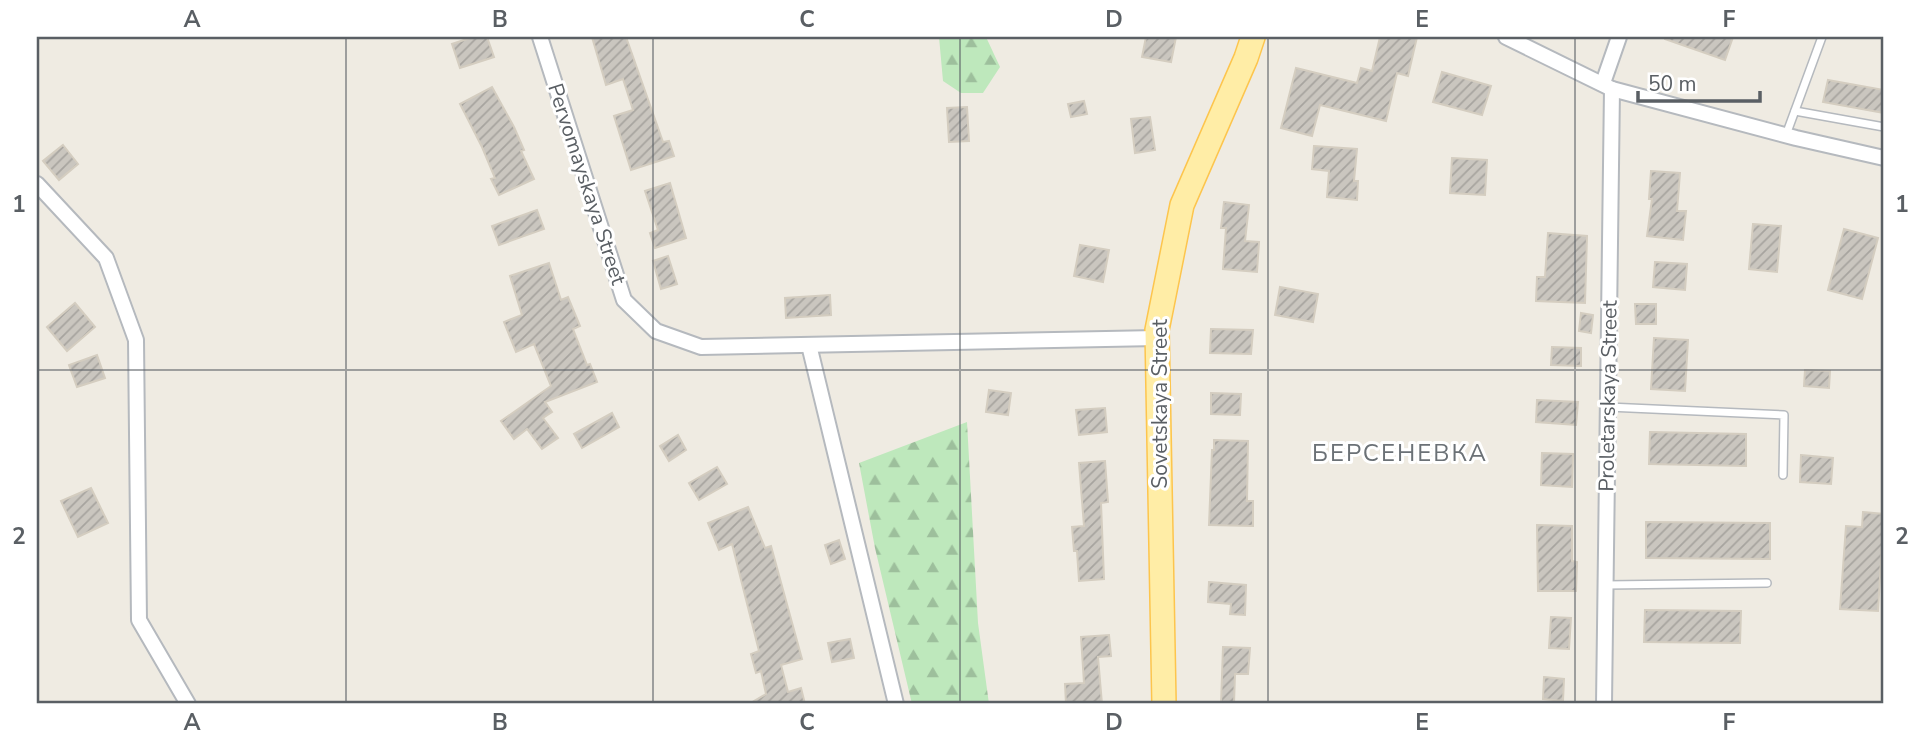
<svg xmlns="http://www.w3.org/2000/svg" width="1921" height="741" font-family="'Nunito Sans',sans-serif">
	<style>
		.forest { fill: url(#forest-firs) }
		.building { fill: url(#building-hatch); stroke: #d4cdc0; stroke-width: 2 }
		.lines { fill: none; stroke-linecap: round; stroke-linejoin: round }
		.service-casing { stroke: #b5b9be; stroke-width: 10 }
		.minor-casing { stroke: #b5b9be; stroke-width: 18 }
		.primary-casing { stroke: #fdc54d; stroke-width: 26 }
		.service { stroke: #fff; stroke-width: 7 }
		.minor { stroke: #fff; stroke-width: 14 }
		.primary { stroke: #ffeda6; stroke-width: 23 }
		.grid { fill: none; stroke: #5a5f64; stroke-width: 2; stroke-opacity: 0.55 }
		.labels { text-anchor: middle; stroke-width: 6; stroke-linejoin: round; paint-order: stroke }
		.street-label { font-size: 21px; fill: #5a5f64; stroke: #fff }
		.quarter-label { font-size: 24px; letter-spacing: 2px; fill: #6b7176; stroke: #fff }
		.neatline { fill: none; stroke: #5a5f64; stroke-width: 2.5 }
		.grid-label { font-size: 23px; text-anchor: middle; font-weight: bold; fill: #5a5f64 }
	</style>
	<defs>
		<pattern id="forest-firs" width="22" height="20" patternUnits="userSpaceOnUse" patternTransform="scale(1.75)"><rect width="22" height="20" fill="#bee8bc"/><path d="M5 1l3.5 6h-7zM16 11l3.5 6h-7z" fill="#9dbf9c"/></pattern>
		<pattern id="building-hatch" width="6" height="6" patternUnits="userSpaceOnUse" patternTransform="scale(1.75)"><rect width="6" height="6" fill="#cac6bf"/><path d="M-1 1l2-2M0 6l6-6M5 7l2-2" fill="none" stroke="#a7a49f"/></pattern>
	</defs>
	<rect width="100%" height="100%" fill="#efebe2"/>
	<g class="forest">
		<path d="M939,37H986L1000,67L983,93H961L943,81Z"/>
		<path d="M967,422L978,623L989,704H912L875,548L859,463Z"/>
	</g>
	<g class="building">
		<path d="M473,37H487L494,57L460,68L452,44Z"/>
		<path d="M592,37H626L663,142L669,141L674,156L631,170L614,116L633,110L623,79L606,85Z"/>
		<path d="M1146,37H1176L1171,62L1142,57Z"/>
		<path d="M1380,37H1417L1408,76L1397,73L1386,121L1320,105L1312,136L1281,128L1296,68L1357,83L1361,68L1372,71Z"/>
		<path d="M1665,37H1733L1725,60L1665,39Z"/>
		<path d="M1442,72L1491,86L1482,115L1433,102Z"/>
		<path d="M1828,80L1884,90V113L1823,102Z"/>
		<path d="M492,87L514,127L524,150L521,151L534,179L499,195L491,179L495,178L482,147L460,104Z"/>
		<path d="M1084,101L1087,114L1071,117L1068,104Z"/>
		<path d="M967,107L969,141L949,142L947,108Z"/>
		<path d="M1150,117L1155,150L1135,153L1131,119Z"/>
		<path d="M63,145L78,164L59,180L43,161Z"/>
		<path d="M1314,146L1357,149L1354,181H1358L1357,200L1327,197L1329,171L1312,169Z"/>
		<path d="M1452,158L1487,160L1485,195L1450,193Z"/>
		<path d="M1651,171L1680,173L1677,211H1686L1683,240L1647,236L1652,199H1649Z"/>
		<path d="M670,183L686,238L655,248L650,233L658,230L645,191Z"/>
		<path d="M1224,202L1249,205L1245,241L1259,242L1257,272L1223,269L1226,228H1221Z"/>
		<path d="M537,210L544,229L499,245L492,226Z"/>
		<path d="M1753,224L1781,226L1777,272L1749,269Z"/>
		<path d="M1844,229L1878,238L1862,299L1828,290Z"/>
		<path d="M1548,233L1587,236L1585,303L1536,301L1537,277H1545Z"/>
		<path d="M1080,245L1109,250L1103,282L1074,276Z"/>
		<path d="M668,256L677,284L661,289L653,261Z"/>
		<path d="M1655,262L1687,264L1685,290L1653,287Z"/>
		<path d="M549,263L561,300L568,297L580,326L573,329L587,365L590,364L597,382L545,402L552,412L543,418L558,438L542,449L527,429L514,439L501,421L551,386L534,344L516,352L504,322L522,315L510,276Z"/>
		<path d="M1280,287L1318,294L1313,322L1275,315Z"/>
		<path d="M830,295L831,315L786,318L785,298Z"/>
		<path d="M75,303L95,327L67,351L47,327Z"/>
		<path d="M1635,304H1656V324H1636Z"/>
		<path d="M1581,313L1593,315L1591,333L1579,331Z"/>
		<path d="M1211,329L1253,330L1251,354L1210,353Z"/>
		<path d="M1654,338L1688,340L1685,391L1651,389Z"/>
		<path d="M1552,347L1581,348V366L1551,365Z"/>
		<path d="M97,355L105,378L77,387L69,365Z"/>
		<path d="M1805,370L1830,371L1829,388L1804,386Z"/>
		<path d="M989,390L1011,393L1008,415L986,412Z"/>
		<path d="M1211,393L1241,394L1240,415L1211,414Z"/>
		<path d="M1537,400L1578,402L1576,425L1536,422Z"/>
		<path d="M1105,408L1107,432L1079,435L1076,410Z"/>
		<path d="M612,413L619,427L582,448L574,434Z"/>
		<path d="M1650,432L1746,434V466L1649,464Z"/>
		<path d="M678,435L686,450L669,461L660,446Z"/>
		<path d="M1214,440L1248,441L1247,501H1253V526L1209,525L1212,450H1214Z"/>
		<path d="M1542,453L1573,454L1572,487L1541,485Z"/>
		<path d="M1801,455L1833,458L1831,484L1800,482Z"/>
		<path d="M1105,461L1108,502L1101,503L1104,579L1079,581L1077,551H1074L1072,527L1084,526L1079,463Z"/>
		<path d="M717,467L727,484L699,500L689,483Z"/>
		<path d="M91,488L108,523L78,537L61,501Z"/>
		<path d="M748,507L765,548L771,546L802,659L781,665L788,692L801,688L805,704H749L766,694L761,671L756,673L751,654L759,651L732,544L719,550L708,523Z"/>
		<path d="M1863,512L1884,514V544H1882L1878,611L1840,609L1846,526L1862,527Z"/>
		<path d="M1646,522L1770,523V559L1646,558Z"/>
		<path d="M1537,525L1572,526V561L1577,562L1576,591H1538Z"/>
		<path d="M839,540L845,559L831,564L825,545Z"/>
		<path d="M1209,582L1246,585L1245,615L1230,614L1231,604L1208,602Z"/>
		<path d="M1645,610L1741,611L1740,643L1644,642Z"/>
		<path d="M1551,617L1571,618L1569,649L1549,648Z"/>
		<path d="M1109,635L1111,656L1098,657L1102,704H1066L1065,684L1084,683L1081,637Z"/>
		<path d="M850,639L854,658L832,662L828,643Z"/>
		<path d="M1223,647L1250,648L1248,674H1235L1234,704H1221Z"/>
		<path d="M1544,677L1564,679L1563,701L1543,699Z"/>
	</g>
	<g class="lines">
		<defs>
			<g id="service">
				<path d="M1795,111L1884,127"/>
				<path d="M1786,135L1822,37"/>
				<path d="M1608,407L1784,415L1783,475"/>
				<path d="M1606,585L1767,583"/>
			</g>
			<g id="minor">
				<path d="M540,37L624,300L656,331L701,347L1157,338"/>
				<path d="M1506,37L1612,89L1796,138L1884,158"/>
				<path d="M1603,83L1619,37"/>
				<path d="M37,184L106,258L136,340L139,620L188,704"/>
				<path d="M809,345L896,704"/>
				<path d="M1604,704L1612,89"/>
			</g>
			<path id="primary" d="M1164,704L1157,330L1182,205L1246,58L1253,37"/>
		</defs>
		<use href="#service" class="service-casing"/>
		<use href="#minor" class="minor-casing"/>
		<use href="#primary" class="primary-casing"/>
		<use href="#service" class="service"/>
		<use href="#minor" class="minor"/>
		<use href="#primary" class="primary"/>
	</g>
	<path class="grid" d="M346,37V704M653,37V704M960,37V704M1268,37V704M1575,37V704M37,370H1884"/>
	<g class="labels">
		<g class="street-label">
			<text transform="translate(587 184) rotate(72)" y="7">Pervomayskaya Street</text>
			<text transform="translate(1608 396) rotate(-89)" y="7">Proletarskaya Street</text>
			<text transform="translate(1160 404) rotate(-90)" y="7">Sovetskaya Street</text>
		</g>
		<g class="quarter-label">
			<text x="1400" y="461">БЕРСЕНЕВКА</text>
		</g>
	</g>
	<rect width="1921" height="741" fill="none" stroke="#ffffff" stroke-width="77"/>
	<path d="M1638 91v10h122v-10" fill="none" stroke="#5a5f64" stroke-width="3.5"/>
	<text x="1648" y="91" font-size="21" fill="#5a5f64" stroke="#ffffff" stroke-width="5" paint-order="stroke">50 m</text>
	<rect x="38" y="38" width="1844" height="664" class="neatline"/>
	<g class="grid-label">
		<text x="192" y="27">A</text>
		<text x="500" y="27">B</text>
		<text x="807" y="27">C</text>
		<text x="1114" y="27">D</text>
		<text x="1422" y="27">E</text>
		<text x="1729" y="27">F</text>
		<text x="19" y="212">1</text>
		<text x="1902" y="212">1</text>
		<text x="19" y="544">2</text>
		<text x="1902" y="544">2</text>
		<text x="192" y="730">A</text>
		<text x="500" y="730">B</text>
		<text x="807" y="730">C</text>
		<text x="1114" y="730">D</text>
		<text x="1422" y="730">E</text>
		<text x="1729" y="730">F</text>
	</g>
</svg>
